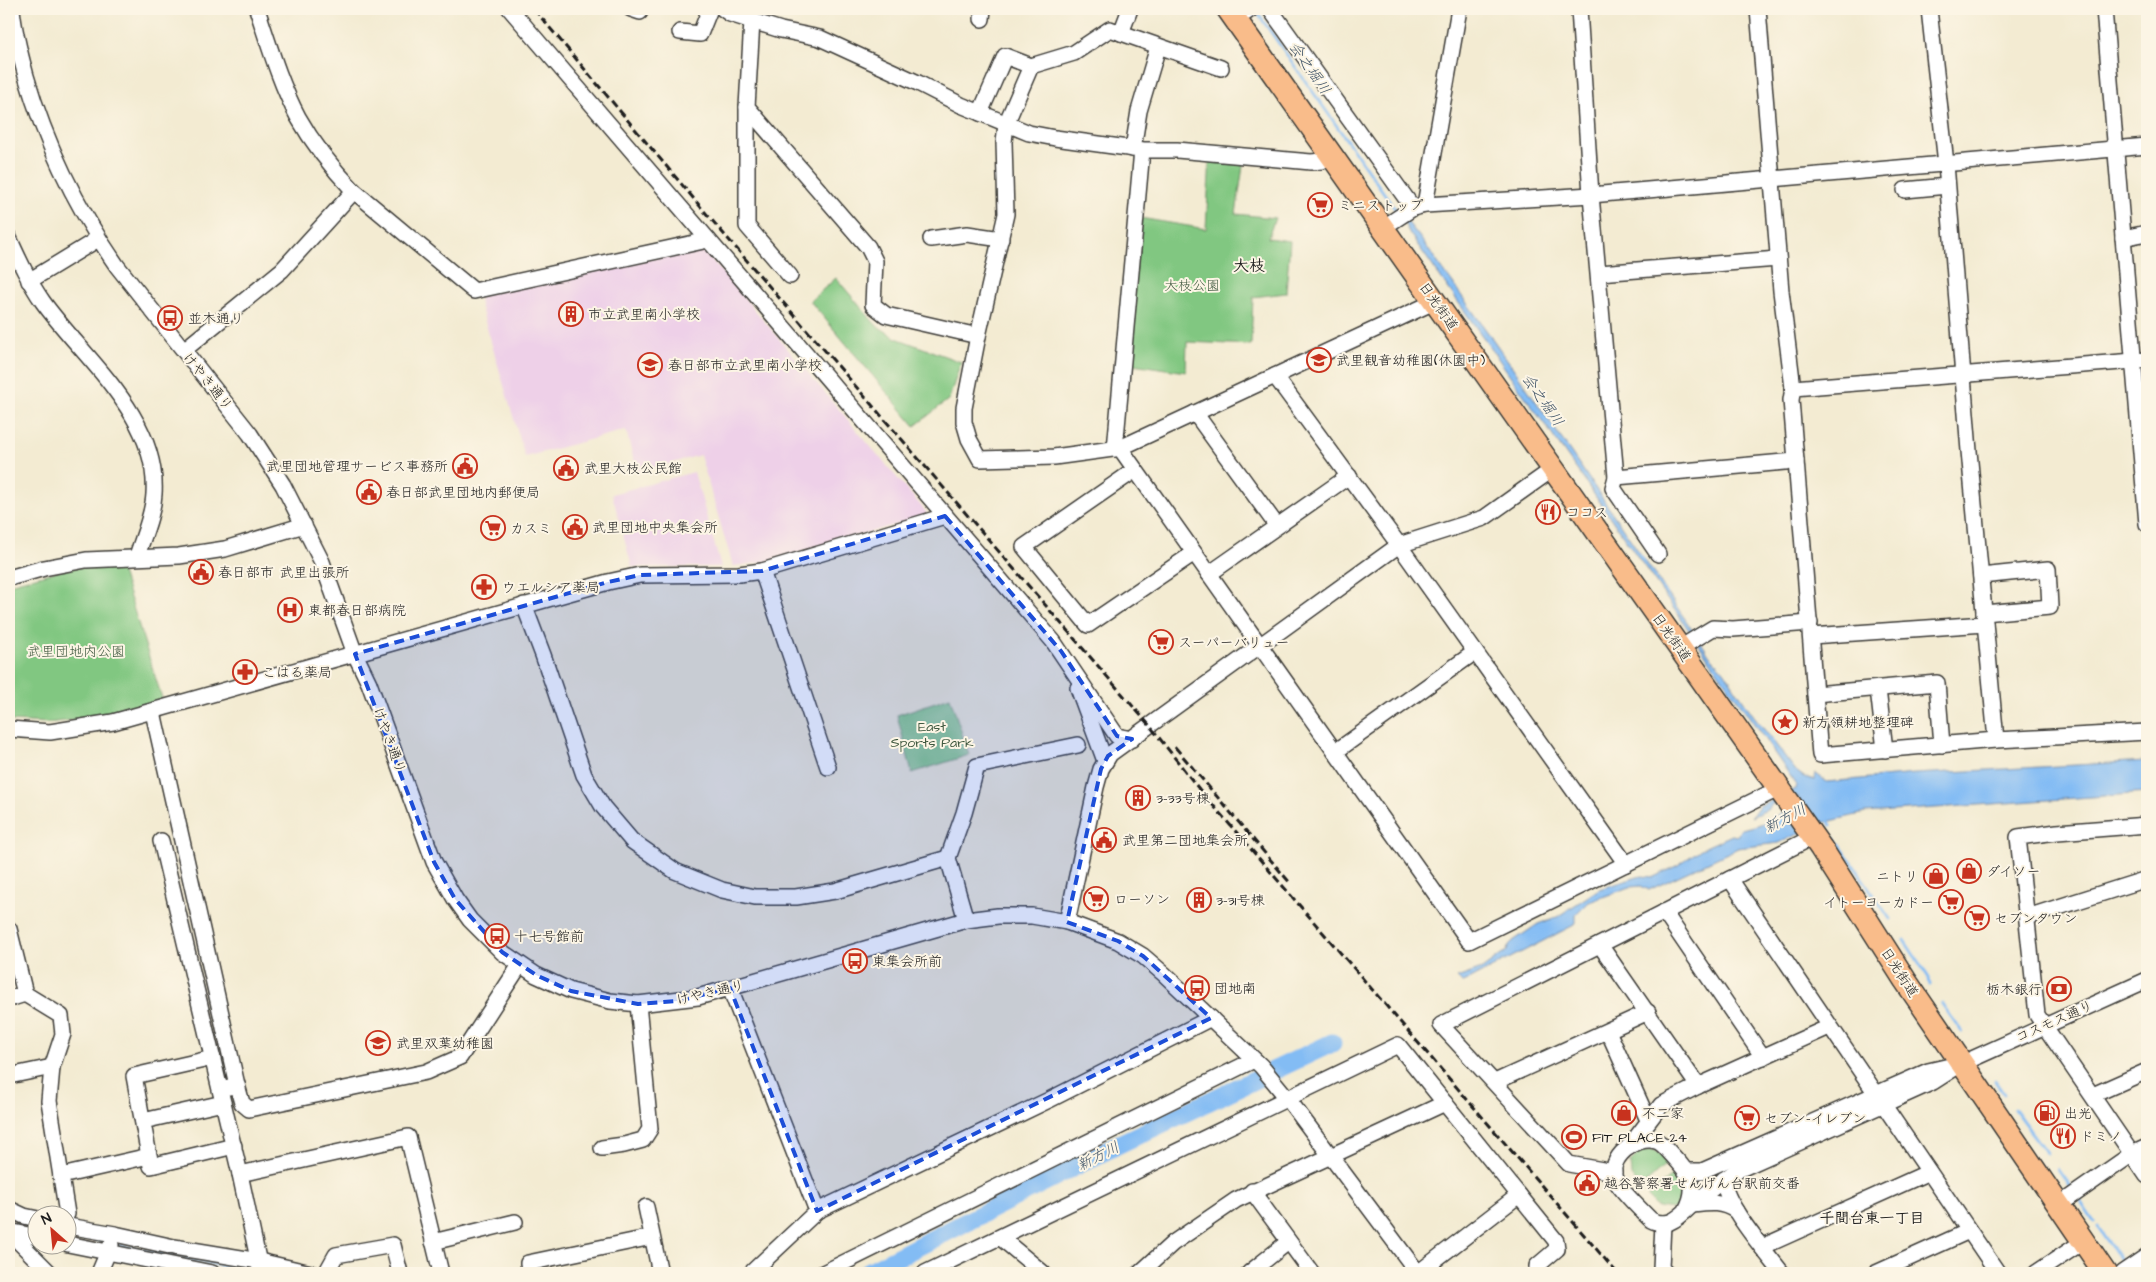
<svg xmlns="http://www.w3.org/2000/svg" width="2156" height="1282" font-family="'Architects Daughter','Klee One',sans-serif">
	<style>
		.built { fill: #eed0e8 }
		.green { fill: #81c781; stroke: #4e724e }
		.water { fill: #83bcf4; stroke: #506c88 }
		.lines { fill: none; stroke-linecap: round; stroke-linejoin: round }
		.stream { stroke: #83bcf4; stroke-width: 3 }
		.river { stroke: #83bcf4; stroke-width: 19 }
		.minor-casing { stroke: #3c3b37; stroke-width: 18 }
		.highway-casing { stroke: #3c3b37; stroke-width: 25 }
		.minor { stroke: #fff; stroke-width: 15 }
		.highway { stroke: #f9bc8a; stroke-width: 22 }
		.rail { stroke: #1c1c1c; stroke-width: 3; stroke-dasharray: 8 4; stroke-linecap: butt }
		.marked { fill: #1d4ed8; fill-opacity: 0.2; stroke: #1d4ed8; stroke-width: 4; stroke-dasharray: 10 6; stroke-linejoin: round }
		.labels { text-anchor: middle; stroke-width: 4; stroke-linejoin: round; paint-order: stroke }
		.poi-label { font-size: 14px; fill: #1c1c1c; stroke: #fcf5e5; text-anchor: start }
		.park-label { font-size: 14px; fill: #3f583f; stroke: #fcf5e5 }
		.street-label { font-size: 14px; fill: #1c1c1c; stroke: #fcf5e5 }
		.water-label { font-size: 15px; font-style: italic; fill: #405468; stroke: #fcf5e5 }
		.neighbourhood-label { font-size: 15px; font-weight: bold; fill: #1c1c1c; stroke: #fcf5e5 }
		.quarter-label { font-size: 16px; font-weight: bold; fill: #1c1c1c; stroke: #fcf5e5 }
	</style>
	<rect width="100%" height="100%" fill="#fcf5e5"/>
	<filter id="ink" filterUnits="userSpaceOnUse"><feTurbulence type="fractalNoise" baseFrequency=".02" numOctaves="2"/><feDisplacementMap in="SourceGraphic" scale="10" xChannelSelector="R" yChannelSelector="G"/><feConvolveMatrix kernelMatrix="1 2 1 2 8 2 1 2 1" color-interpolation-filters="sRGB"/></filter>
	<filter id="wash" filterUnits="userSpaceOnUse"><feTurbulence type="fractalNoise" baseFrequency=".0096" numOctaves="4" result="noise"/><feDisplacementMap in="SourceGraphic" scale="20" xChannelSelector="R" yChannelSelector="G"/><feGaussianBlur stdDeviation="1.12" result="paint"/><feColorMatrix in="noise" values="0 0 0 0 0 0 0 0 0 0 0 0 0 0 0 0 0 1.4 0 .05"/><feComposite in="paint" operator="in"/></filter>
	<g filter="url(#wash)">
		<rect width="100%" height="100%" fill="#f3ebd2"/>
		<g class="built">
			<path d="M702,248L927,513L922,517L767,562L733,566L700,455L637,473L626,430L525,457L479,301L481,295Z"/>
			<path d="M694,472L721,567H632L612,494Z"/>
		</g>
		<g class="green">
			<path d="M1210,156L1244,159L1236,214L1275,218L1268,238L1290,241L1286,293L1253,297L1251,345L1187,342L1186,372L1126,363L1140,218L1206,229Z"/>
			<path d="M836,278L876,325L896,338L961,362L949,399L915,426L810,301Z"/>
			<path d="M119,563L163,701L92,718L48,723L9,721V584L65,569Z"/>
			<path d="M950,697L969,755L912,773L897,715Z"/>
			<path d="M1650,1150L1659,1153L1668,1163L1640,1188L1631,1176L1630,1162L1640,1152Z"/>
			<path d="M1677,1172L1687,1188L1682,1203L1673,1209L1657,1207L1647,1197Z"/>
		</g>
		<path class="water" d="M1396,208L1418,235L1509,362L1711,657L1724,671L1751,712L1796,771L1804,777L1815,780V773L1827,782L1915,774L2147,761V793L1865,813L1822,823L1779,843L1738,848L1649,890L1641,886L1630,887L1589,902L1576,915V924L1462,983L1457,978L1482,969L1508,950L1507,949L1513,941L1538,924L1557,917L1599,889L1641,876L1654,877L1678,865L1701,849L1732,835L1737,836L1741,829C1768,824 1780,816 1799,797L1772,804L1769,809L1751,817L1759,806L1795,789L1796,784L1589,487L1410,234Z"/>
		<g class="lines">
			<g class="stream">
				<path d="M1256,11L1398,213"/>
				<path d="M1826,817L1831,825"/>
				<path d="M1835,838L1890,919"/>
				<path d="M1904,940L1929,978L1930,985"/>
				<path d="M1942,1004L1962,1032"/>
				<path d="M1995,1081L2004,1094"/>
				<path d="M2014,1109L2047,1154"/>
				<path d="M2058,1169L2073,1190"/>
				<path d="M2078,1198L2094,1222"/>
				<path d="M2098,1227L2123,1264"/>
				<path d="M71,1234L108,1243"/>
				<path d="M114,1244L255,1273"/>
			</g>
			<path class="river" d="M866,1273L1115,1146L1332,1043"/>
		</g>
	</g>
	<g filter="url(#ink)">
		<g class="lines">
			<defs>
				<g id="minor">
					<path d="M12,9C14,32 20,54 26,76C46,145 77,208 117,266L250,434L283,485L322,562L355,654L369,683L434,862L455,899L470,920L502,952L536,975L571,991L610,1001L638,1004L698,997L966,920L998,916H1032L1067,922L1118,941L1143,956L1164,974L1261,1066L1288,1099L1418,1273"/>
					<path d="M257,9C269,45 280,83 298,117C313,144 333,169 354,191L474,291L708,240"/>
					<path d="M510,9L1053,641L1117,736L1132,739"/>
					<path d="M631,9L640,12L641,9"/>
					<path d="M723,9L730,14L781,30L820,38L918,83L961,105L1029,133L1055,138L1142,150H1177L1311,162L1322,161L1333,156"/>
					<path d="M1270,9L1413,208"/>
					<path d="M1579,9L1591,195L1616,477L1613,488L1658,554"/>
					<path d="M1758,9L1781,291L1793,388L1791,400L1796,461L1820,755L1996,740L2147,732"/>
					<path d="M1929,9L1946,164L1969,451L1996,740"/>
					<path d="M2104,9L2147,524"/>
					<path d="M982,19L983,9"/>
					<path d="M1236,20L1251,9"/>
					<path d="M752,21L747,107L868,247L875,261L873,305L886,315L978,336"/>
					<path d="M680,32L700,34L710,9"/>
					<path d="M1121,33L1130,9"/>
					<path d="M1221,68L1110,29L1074,53L1031,66L1006,124L1004,142L1006,214L978,336L964,408V422L969,439L980,459L1054,457L1120,448L1436,301"/>
					<path d="M747,107V226L790,276"/>
					<path d="M980,113L1005,56L1031,66"/>
					<path d="M1133,149L1139,111L1158,47"/>
					<path d="M1905,190L1947,186"/>
					<path d="M1425,205L1459,9"/>
					<path d="M1384,227L1413,208L1425,205L1591,195L2147,146"/>
					<path d="M9,238C19,260 29,282 43,302C84,359 159,417 154,494C153,515 143,537 137,556"/>
					<path d="M2123,238L2147,233"/>
					<path d="M931,239L967,234L1001,239"/>
					<path d="M1599,273L1778,259"/>
					<path d="M29,281L98,239"/>
					<path d="M184,350L282,270L354,191"/>
					<path d="M1275,376L1399,545L1626,864"/>
					<path d="M1793,388L2147,360"/>
					<path d="M1195,413L1277,526"/>
					<path d="M1120,448L1469,941L1778,789"/>
					<path d="M1115,449L1142,150"/>
					<path d="M1135,470L1024,547L1088,625L1194,553"/>
					<path d="M1616,477L1796,461"/>
					<path d="M762,571L828,767"/>
					<path d="M1209,574L1349,476"/>
					<path d="M1981,576L2048,569L2050,607L1984,613"/>
					<path d="M9,578L44,568L86,560L179,556L225,549L304,525"/>
					<path d="M524,605L543,655L584,775L603,807L632,841L675,871L722,890L755,897H796L835,891L948,858"/>
					<path d="M1811,636L1985,624"/>
					<path d="M1680,648L1713,628L1733,629L1810,623"/>
					<path d="M1078,688L1105,761"/>
					<path d="M1878,689L1885,750"/>
					<path d="M1815,694L1937,683L1942,745"/>
					<path d="M153,712L237,1085"/>
					<path d="M9,729L50,732L113,722L608,582L640,575L739,574L762,571L945,516"/>
					<path d="M1335,752L1475,652"/>
					<path d="M2147,825L2057,832L2018,837L2037,1015L2147,1176"/>
					<path d="M161,841L240,1174L261,1273"/>
					<path d="M1730,879L1998,1273"/>
					<path d="M1664,912L1763,1057"/>
					<path d="M2027,917L2147,879"/>
					<path d="M966,920L948,858L964,813L977,766L1078,745"/>
					<path d="M1067,922L1096,787L1101,769L1110,754L1399,545L1484,518L1553,469"/>
					<path d="M9,929L25,994"/>
					<path d="M1600,945L1698,1086"/>
					<path d="M730,988L817,1211"/>
					<path d="M9,999L25,994L61,1016L63,1034L52,1067L49,1101L67,1214"/>
					<path d="M1608,1031L1648,1120"/>
					<path d="M213,1058L134,1076L151,1166L234,1146"/>
					<path d="M9,1076L52,1067"/>
					<path d="M1495,1082L1648,1012"/>
					<path d="M229,1087L237,1085L242,1103L249,1109L426,1072L460,1057L520,965"/>
					<path d="M2093,1095L2147,1071"/>
					<path d="M143,1121L223,1103"/>
					<path d="M1629,1147L1661,1105L1698,1086L1829,1027"/>
					<path d="M602,1148L624,1145L643,1140L650,1129L638,1004"/>
					<path d="M1686,1171H1702L1928,1071L1950,1066"/>
					<path d="M1614,1172L1569,1164L1441,1025L1813,837"/>
					<path d="M240,1174L408,1137L441,1273"/>
					<path d="M61,1176L149,1156"/>
					<path d="M1724,1179C1722,1202 1767,1253 1782,1273"/>
					<path d="M1252,1191L1312,1273"/>
					<path d="M1693,1205C1709,1203 1722,1201 1736,1211"/>
					<path d="M2059,1205L2132,1154L2147,1147"/>
					<path d="M646,1207L660,1273"/>
					<path d="M9,1209L24,1216L38,1219"/>
					<path d="M1686,1210C1699,1186 1690,1174 1673,1156C1668,1151 1663,1143 1656,1141C1636,1135 1607,1158 1615,1179C1619,1189 1642,1211 1651,1220C1657,1223 1663,1224 1670,1222C1678,1219 1686,1211 1692,1205C1707,1193 1721,1181 1736,1171L1933,1082L1961,1064L2147,980"/>
					<path d="M1663,1223L1661,1268L1666,1273"/>
					<path d="M68,1226L115,1234L174,1247L259,1261L311,1273"/>
					<path d="M9,1231L38,1237"/>
					<path d="M9,1232L50,1273"/>
					<path d="M1001,1238L1043,1273"/>
					<path d="M433,1242L515,1222"/>
					<path d="M68,1244L212,1273"/>
					<path d="M1762,1247L1929,1172"/>
					<path d="M99,1273L111,1245"/>
					<path d="M326,1273L336,1255L393,1245L400,1273"/>
					<path d="M531,1273L528,1263L652,1237"/>
					<path d="M751,1273L817,1211L1049,1100L1211,1018"/>
					<path d="M823,1273L1254,1060"/>
					<path d="M925,1273L1398,1045L1556,1241L1557,1249L1537,1266V1273"/>
					<path d="M1140,1273L1173,1243L1236,1200L1445,1103"/>
					<path d="M1249,1273L1288,1242"/>
					<path d="M1418,1273L1519,1195"/>
					<path d="M1876,1273L1969,1231"/>
					<path d="M2036,1273L2084,1241"/>
					<path d="M2122,1273L2147,1256"/>
				</g>
				<path id="highway" d="M1228,9L1821,848L1905,980L2105,1273"/>
			</defs>
			<use href="#minor" class="minor-casing"/>
			<use href="#highway" class="highway-casing"/>
			<use href="#minor" class="minor"/>
			<use href="#highway" class="highway"/>
			<g class="rail">
				<path d="M534,9L710,218L1150,726L1199,789L1617,1273"/>
				<path d="M1175,747L1291,884"/>
			</g>
		</g>
	</g>
	<path class="marked" d="M945,516L1061,651L1117,736L1132,739L1108,756L1101,769L1067,922L1118,941L1143,956L1211,1018L817,1211L730,988L678,1001L638,1004L571,991L536,975L502,952L455,899L434,862L355,654L608,582L640,575L762,571Z"/>
	<defs>
		<symbol id="supermarket-ring" viewBox="-11 -11 22 22"><circle r="9.5" fill="#fcf5e5" stroke="#c8321e" stroke-width="1.5"/><path d="M-6-5.5h2.5l.6 2H6L4.5 2H-2.5L-4.4-4H-6ZM-1.5 3.2a1.3 1.3 0 1 0 .1 0ZM3 3.2a1.3 1.3 0 1 0 .1 0Z" fill="#c8321e"/></symbol>
		<symbol id="building-ring" viewBox="-11 -11 22 22"><circle r="9.5" fill="#fcf5e5" stroke="#c8321e" stroke-width="1.5"/><path d="M-4-6H4V6H1V3H-1V6H-4ZM-2.5-4.3h1.7v1.8h-1.7ZM.8-4.3h1.7v1.8H.8ZM-2.5-1h1.7V.8h-1.7ZM.8-1h1.7V.8H.8Z" fill="#c8321e"/></symbol>
		<symbol id="bus-ring" viewBox="-11 -11 22 22"><circle r="9.5" fill="#fcf5e5" stroke="#c8321e" stroke-width="1.5"/><path d="M-5-6H5V4H4V6H2V4H-2V6H-4V4H-5ZM-3.5-4V0h7V-4ZM-3.5 1.2v1.5H-2V1.2ZM2 1.2v1.5H3.5V1.2Z" fill="#c8321e"/></symbol>
		<symbol id="school-ring" viewBox="-11 -11 22 22"><circle r="9.5" fill="#fcf5e5" stroke="#c8321e" stroke-width="1.5"/><path d="M0-5L7-2L0 1L-7-2ZM-4 1L0 2.5L4 1V4Q0 6-4 4Z" fill="#c8321e"/></symbol>
		<symbol id="civic-ring" viewBox="-11 -11 22 22"><circle r="9.5" fill="#fcf5e5" stroke="#c8321e" stroke-width="1.5"/><path d="M-.6-6.5H3V-4.5H.6V-3L4-1V1h2V6H-6V1h2V-1L-.6-3ZM-1.2 2.5V6h2.4V2.5Z" fill="#c8321e"/></symbol>
		<symbol id="restaurant-ring" viewBox="-11 -11 22 22"><circle r="9.5" fill="#fcf5e5" stroke="#c8321e" stroke-width="1.5"/><path d="M-5-6h1v4h1v-4h1v4h1v-4h1v5L-1.5 .5V6h-2V.5L-5-1ZM5-6V6H3V1.5H1.5Q1.5-4 5-6Z" fill="#c8321e"/></symbol>
		<symbol id="pharmacy-ring" viewBox="-11 -11 22 22"><circle r="9.5" fill="#fcf5e5" stroke="#c8321e" stroke-width="1.5"/><path d="M-2-6h4v4h4v4h-4v4h-4v-4h-4v-4h4Z" fill="#c8321e"/></symbol>
		<symbol id="hospital-ring" viewBox="-11 -11 22 22"><circle r="9.5" fill="#fcf5e5" stroke="#c8321e" stroke-width="1.5"/><path d="M-5-5h3v3.5h4V-5h3V5h-3V1.5h-4V5h-3Z" fill="#c8321e"/></symbol>
		<symbol id="sight-ring" viewBox="-11 -11 22 22"><circle r="9.5" fill="#fcf5e5" stroke="#c8321e" stroke-width="1.5"/><path d="M0-6L1.8-2.2L6-1.7L2.9 1.2L3.7 5.4L0 3.3L-3.7 5.4L-2.9 1.2L-6-1.7L-1.8-2.2Z" fill="#c8321e"/></symbol>
		<symbol id="shop-ring" viewBox="-11 -11 22 22"><circle r="9.5" fill="#fcf5e5" stroke="#c8321e" stroke-width="1.5"/><path d="M-5-2.5h2.3a2.7 3.5 0 0 1 5.4 0H5L5.5 6h-11ZM-1.5-2.5h3a1.5 2.3 0 0 0-3 0Z" fill="#c8321e"/></symbol>
		<symbol id="bank-ring" viewBox="-11 -11 22 22"><circle r="9.5" fill="#fcf5e5" stroke="#c8321e" stroke-width="1.5"/><path d="M-6-4H6V4H-6ZM0-2.3a2.3 2.3 0 1 0 0 4.6a2.3 2.3 0 1 0 0-4.6Z" fill="#c8321e"/></symbol>
		<symbol id="fuel-ring" viewBox="-11 -11 22 22"><circle r="9.5" fill="#fcf5e5" stroke="#c8321e" stroke-width="1.5"/><path d="M-5.5-6h7V0h2V4h1.3V-2.5L3-4.5l.8-.8L6-3V5H2.5V1h-1V6h-7ZM-4.2-4.7v3.2H.2V-4.7Z" fill="#c8321e"/></symbol>
		<symbol id="stadium-ring" viewBox="-11 -11 22 22"><circle r="9.5" fill="#fcf5e5" stroke="#c8321e" stroke-width="1.5"/><path d="M0-5a6.5 5 0 1 0 0 10a6.5 5 0 1 0 0-10ZM-3.5-1.8h7v3.6h-7Z" fill="#c8321e"/></symbol>
	</defs>
	<g fill-rule="evenodd">
		<use href="#supermarket-ring" x="1306" y="191" width="28" height="28"/>
		<use href="#building-ring" x="557" y="300" width="28" height="28"/>
		<use href="#bus-ring" x="156" y="304" width="28" height="28"/>
		<use href="#school-ring" x="1305" y="346" width="28" height="28"/>
		<use href="#school-ring" x="636" y="351" width="28" height="28"/>
		<use href="#civic-ring" x="451" y="452" width="28" height="28"/>
		<use href="#civic-ring" x="552" y="454" width="28" height="28"/>
		<use href="#civic-ring" x="355" y="478" width="28" height="28"/>
		<use href="#restaurant-ring" x="1534" y="498" width="28" height="28"/>
		<use href="#civic-ring" x="561" y="513" width="28" height="28"/>
		<use href="#supermarket-ring" x="479" y="514" width="28" height="28"/>
		<use href="#civic-ring" x="187" y="558" width="28" height="28"/>
		<use href="#pharmacy-ring" x="470" y="573" width="28" height="28"/>
		<use href="#hospital-ring" x="276" y="596" width="28" height="28"/>
		<use href="#supermarket-ring" x="1147" y="628" width="28" height="28"/>
		<use href="#pharmacy-ring" x="231" y="658" width="28" height="28"/>
		<use href="#sight-ring" x="1771" y="708" width="28" height="28"/>
		<use href="#building-ring" x="1124" y="784" width="28" height="28"/>
		<use href="#civic-ring" x="1090" y="826" width="28" height="28"/>
		<use href="#shop-ring" x="1955" y="857" width="28" height="28"/>
		<use href="#shop-ring" x="1922" y="862" width="28" height="28"/>
		<use href="#supermarket-ring" x="1082" y="885" width="28" height="28"/>
		<use href="#building-ring" x="1185" y="886" width="28" height="28"/>
		<use href="#supermarket-ring" x="1937" y="888" width="28" height="28"/>
		<use href="#supermarket-ring" x="1963" y="904" width="28" height="28"/>
		<use href="#bus-ring" x="483" y="922" width="28" height="28"/>
		<use href="#bus-ring" x="841" y="947" width="28" height="28"/>
		<use href="#bus-ring" x="1183" y="974" width="28" height="28"/>
		<use href="#bank-ring" x="2045" y="975" width="28" height="28"/>
		<use href="#school-ring" x="364" y="1029" width="28" height="28"/>
		<use href="#shop-ring" x="1610" y="1099" width="28" height="28"/>
		<use href="#fuel-ring" x="2033" y="1099" width="28" height="28"/>
		<use href="#supermarket-ring" x="1733" y="1104" width="28" height="28"/>
		<use href="#restaurant-ring" x="2049" y="1122" width="28" height="28"/>
		<use href="#stadium-ring" x="1560" y="1123" width="28" height="28"/>
		<use href="#civic-ring" x="1573" y="1169" width="28" height="28"/>
	</g>
	<g class="labels">
		<g class="poi-label">
			<text x="1338" y="210">ミニストップ</text>
			<text x="588" y="319">市立武里南小学校</text>
			<text x="188" y="323">並木通り</text>
			<text x="1336" y="365">武里観音幼稚園(休園中)</text>
			<text x="668" y="370">春日部市立武里南小学校</text>
			<text x="448" y="471" text-anchor="end">武里団地管理サービス事務所</text>
			<text x="584" y="473">武里大枝公民館</text>
			<text x="386" y="497">春日部武里団地内郵便局</text>
			<text x="1566" y="517">ココス</text>
			<text x="592" y="532">武里団地中央集会所</text>
			<text x="510" y="533">カスミ</text>
			<text x="218" y="577">春日部市 武里出張所</text>
			<text x="502" y="592">ウエルシア薬局</text>
			<text x="308" y="615">東都春日部病院</text>
			<text x="1178" y="647">スーパーバリュー</text>
			<text x="262" y="677">こはる薬局</text>
			<text x="1802" y="727">新方領耕地整理碑</text>
			<text x="1156" y="803">3-33号棟</text>
			<text x="1122" y="845">武里第二団地集会所</text>
			<text x="1986" y="876">ダイソー</text>
			<text x="1918" y="881" text-anchor="end">ニトリ</text>
			<text x="1114" y="904">ローソン</text>
			<text x="1216" y="905">3-31号棟</text>
			<text x="1934" y="907" text-anchor="end">イトーヨーカドー</text>
			<text x="1994" y="923">セブンタウン</text>
			<text x="514" y="941">十七号館前</text>
			<text x="872" y="966">東集会所前</text>
			<text x="1214" y="993">団地南</text>
			<text x="2042" y="994" text-anchor="end">栃木銀行</text>
			<text x="396" y="1048">武里双葉幼稚園</text>
			<text x="1642" y="1118">不二家</text>
			<text x="2064" y="1118">出光</text>
			<text x="1764" y="1123">セブン-イレブン</text>
			<text x="2080" y="1141">ドミノ</text>
			<text x="1592" y="1142">FIT PLACE 24</text>
			<text x="1604" y="1188">越谷警察署せんげん台駅前交番</text>
		</g>
		<g class="park-label">
			<text x="1192" y="290">大枝公園</text>
			<text x="76" y="656">武里団地内公園</text>
			<text x="932" y="731">East<tspan x="932" dy="16">Sports Park</tspan></text>
		</g>
		<g class="street-label">
			<text transform="translate(1439 306) rotate(55)" y="5">日光街道</text>
			<text transform="translate(208 381) rotate(51)" y="5">けやき通り</text>
			<text transform="translate(1672 637) rotate(55)" y="5">日光街道</text>
			<text transform="translate(390 740) rotate(70)" y="5">けやき通り</text>
			<text transform="translate(1900 972) rotate(57)" y="5">日光街道</text>
			<text transform="translate(710 992) rotate(-13)" y="5">けやき通り</text>
			<text transform="translate(2054 1021) rotate(-24)" y="5">コスモス通り</text>
		</g>
		<g class="water-label">
			<text transform="translate(1310 68) rotate(55)" y="5">会之堀川</text>
			<text transform="translate(1543 400) rotate(55)" y="5">会之堀川</text>
			<text transform="translate(1785 818) rotate(-28)" y="5">新方川</text>
			<text transform="translate(1098 1156) rotate(-27)" y="5">新方川</text>
		</g>
		<g class="neighbourhood-label">
			<text x="1872" y="1223">千間台東一丁目</text>
		</g>
		<g class="quarter-label">
			<text x="1249" y="271">大枝</text>
		</g>
	</g>
	<rect width="2156" height="1282" fill="none" stroke="#fcf5e5" stroke-width="30"/>
	<g transform="translate(52 1230) rotate(333)"><circle r="24" fill="#fcf5e5" stroke="#a29e95"/>
	<path d="M0-4L9 19L0 12L-9 19Z" fill="#c8321e"/>
	<text y="-8" font-size="14" font-weight="bold" text-anchor="middle" fill="#1c1c1c">N</text>
	</g>
</svg>
